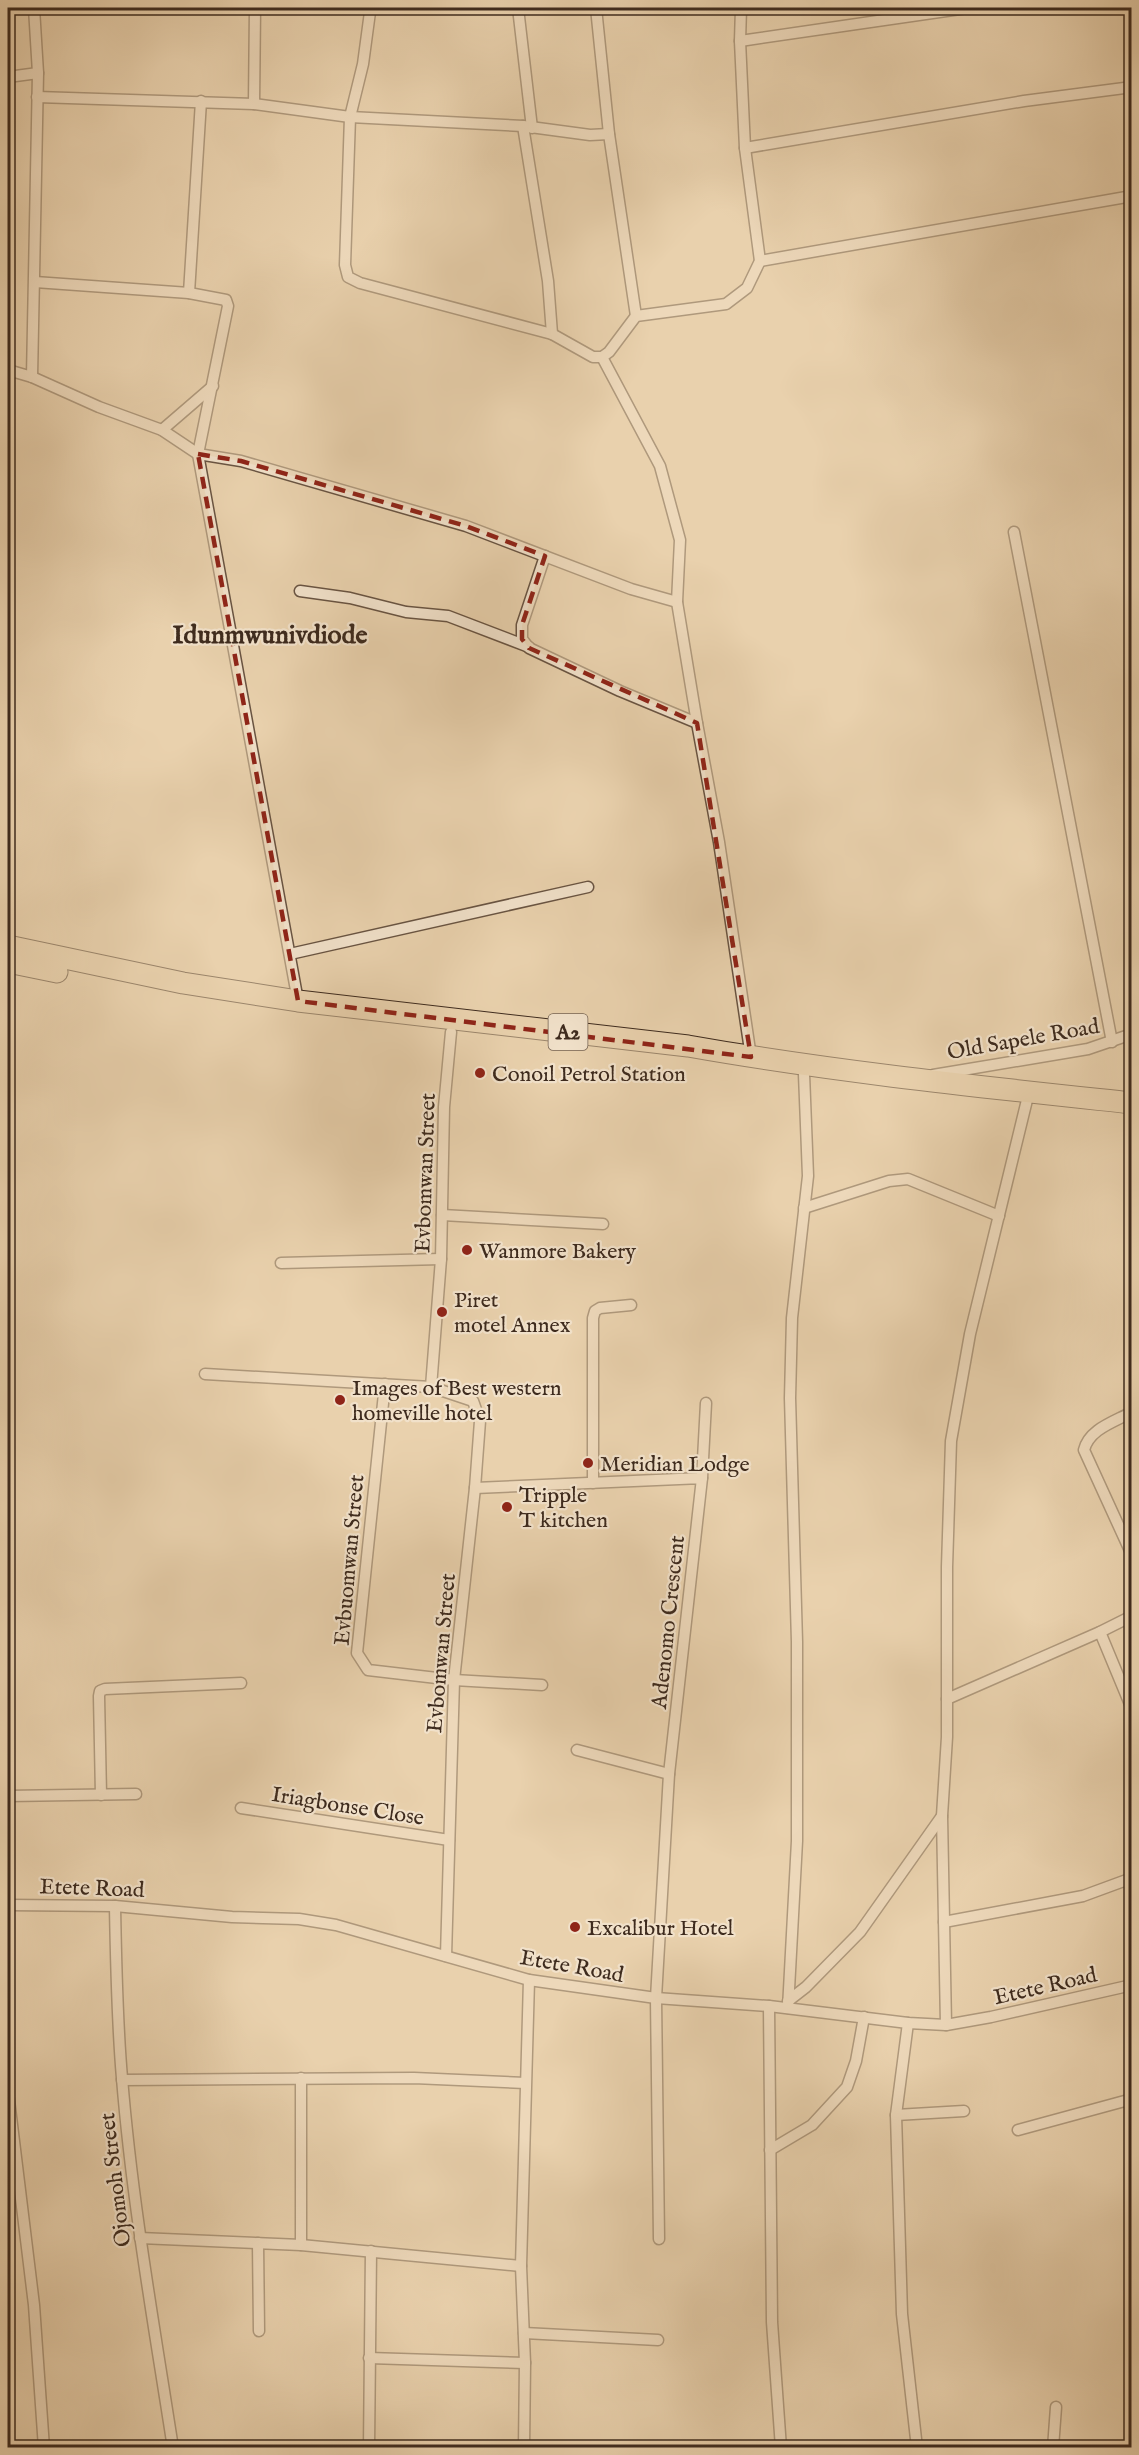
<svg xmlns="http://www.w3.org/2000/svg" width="1139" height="2455" font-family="'IM FELL English',serif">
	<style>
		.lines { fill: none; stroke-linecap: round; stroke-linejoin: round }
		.street-casing { stroke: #695442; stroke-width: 13 }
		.highway-casing { stroke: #3e2b1e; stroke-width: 23 }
		.street { stroke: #f1e1ca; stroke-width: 10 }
		.highway { stroke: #e9d1ad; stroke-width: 21 }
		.marked { fill: none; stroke: #8f2418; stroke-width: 4.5; stroke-dasharray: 12 8; stroke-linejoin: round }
		.poi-dot { fill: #8f2418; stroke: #f1e1ca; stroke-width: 2 }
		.labels { text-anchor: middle; stroke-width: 4.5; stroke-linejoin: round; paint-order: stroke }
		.shield { fill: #f1e1ca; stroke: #746252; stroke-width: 1.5 }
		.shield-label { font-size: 21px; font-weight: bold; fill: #3e2b1e }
		.street-label { font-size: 22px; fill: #3e2b1e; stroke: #f1e1ca }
		.poi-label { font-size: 22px; fill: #3e2b1e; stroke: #f1e1ca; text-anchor: start }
		.quarter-label { font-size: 26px; font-weight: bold; fill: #3e2b1e; stroke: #f1e1ca }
	</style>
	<rect width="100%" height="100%" fill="#e9d1ad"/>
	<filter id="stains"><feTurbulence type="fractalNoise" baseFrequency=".00333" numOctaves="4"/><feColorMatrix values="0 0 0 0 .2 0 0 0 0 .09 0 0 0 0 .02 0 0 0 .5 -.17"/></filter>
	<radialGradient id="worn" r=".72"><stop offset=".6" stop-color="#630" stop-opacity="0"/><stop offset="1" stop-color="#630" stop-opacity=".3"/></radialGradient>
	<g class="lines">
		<defs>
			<g id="street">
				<path d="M374,8L370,12L363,64L350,117L345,265L348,277L360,283L552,334L593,357H602L609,352L636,316L726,304L747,288L760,261L745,148L740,41L741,8"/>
				<path d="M518,8L532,128"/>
				<path d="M596,8L609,134L636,316"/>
				<path d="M740,41L967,8"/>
				<path d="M8,77L38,73"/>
				<path d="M37,97L254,104L350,117L523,126L590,135L609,134"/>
				<path d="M254,104L255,8"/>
				<path d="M523,126L548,281L552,334"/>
				<path d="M745,148L1024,101L1132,87"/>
				<path d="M760,261L1132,196"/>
				<path d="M35,282L189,293L226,300L228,306L198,454L298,1001"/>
				<path d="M189,293L201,101"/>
				<path d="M602,357L660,466L680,540L677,602L697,723L719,842L751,1057"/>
				<path d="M8,370L32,377L99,407L162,430L198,454L241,461L466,526L631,589L677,602"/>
				<path d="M32,377L38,73L34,8"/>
				<path d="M162,430L213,386"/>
				<path d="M1014,532L1112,1042"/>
				<path d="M545,556L522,625V639L529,648L620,691L697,723"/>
				<path d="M300,591L350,598L406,612L448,616L529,647"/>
				<path d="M290,954L588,887"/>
				<path d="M933,1075L1088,1049L1132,1034"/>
				<path d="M804,1208L889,1181L908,1179L999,1216"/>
				<path d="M442,1215L603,1224"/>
				<path d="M281,1263L441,1259"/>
				<path d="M205,1374L431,1387L473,1401L480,1421L475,1488L454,1680L446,1956"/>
				<path d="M385,1384L357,1653L368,1670L454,1680L542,1685"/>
				<path d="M431,1387L441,1259L444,1107L451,1032"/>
				<path d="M1132,1412C1114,1422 1089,1429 1084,1450L1132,1555"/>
				<path d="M702,1478L706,1403"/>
				<path d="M593,1483V1318L595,1311L600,1308L631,1305"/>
				<path d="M475,1488L702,1478L669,1774L656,1998L659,2239"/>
				<path d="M1100,1632L1132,1709"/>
				<path d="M947,1699L1100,1632L1132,1616"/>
				<path d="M577,1750L669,1774"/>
				<path d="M101,1795L99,1696L100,1691L105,1689L241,1683"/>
				<path d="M8,1796L136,1794"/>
				<path d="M241,1808L449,1840"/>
				<path d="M8,1905L115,1906L232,1917L299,1919L336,1925L529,1980L656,1998L769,2006L908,2023L946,2025L991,2017L1132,1985"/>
				<path d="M115,1906C116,1964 117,2021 122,2078C132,2202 154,2325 173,2448"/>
				<path d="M944,1922L1083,1896L1132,1878"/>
				<path d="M788,2001L806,1987L860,1932L942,1816"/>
				<path d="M769,2006L772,2322L781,2448"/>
				<path d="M788,2008L797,1841V1642L790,1398L792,1318L808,1176L804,1074"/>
				<path d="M908,2023L896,2115L902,2314L917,2448"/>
				<path d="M946,2025L942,1816L947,1737V1567L951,1441L970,1334L1027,1100"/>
				<path d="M122,2080L414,2078L525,2083"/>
				<path d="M8,2092L34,2305L44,2448"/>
				<path d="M896,2115L964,2111"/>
				<path d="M1018,2130L1132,2099"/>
				<path d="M770,2150L812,2125L847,2087L856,2061L864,2017"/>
				<path d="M140,2238L301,2245L521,2266"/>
				<path d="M258,2243L259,2331"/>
				<path d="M301,2245V2078"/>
				<path d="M524,2333L658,2340"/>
				<path d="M369,2358L525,2363"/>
				<path d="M369,2448L371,2251"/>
				<path d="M524,2448L525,2363L521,2266L529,1980"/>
				<path d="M1053,2448L1056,2407"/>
			</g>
			<g id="highway">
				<path d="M8,946L183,983L298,1001L688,1046C835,1072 983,1087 1132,1103"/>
				<path d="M8,962L57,972"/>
			</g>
		</defs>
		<use href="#street" class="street-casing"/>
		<use href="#highway" class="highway-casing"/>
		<use href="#street" class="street"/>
		<use href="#highway" class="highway"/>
	</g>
	<path d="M0 0H1139V2455H0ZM198,454L241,461L466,526L545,556L522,625V639L529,648L697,723L751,1057L298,1001Z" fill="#e9d1ad" fill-opacity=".55" fill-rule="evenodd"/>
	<path class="marked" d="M198,454L241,461L466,526L545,556L522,625V639L529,648L697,723L751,1057L298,1001Z"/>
	<g class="poi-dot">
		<circle cx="480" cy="1073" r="6"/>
		<circle cx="467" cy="1250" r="6"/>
		<circle cx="442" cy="1312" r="6"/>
		<circle cx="340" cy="1400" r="6"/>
		<circle cx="588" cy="1463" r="6"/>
		<circle cx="507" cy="1507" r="6"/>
		<circle cx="575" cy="1927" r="6"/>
	</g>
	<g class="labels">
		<rect class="shield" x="548.5" y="1014" width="39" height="36" rx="4.5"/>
		<g class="shield-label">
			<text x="568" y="1039">A2</text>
		</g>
		<g class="street-label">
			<text transform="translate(1023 1038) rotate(-10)" y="8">Old Sapele Road</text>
			<text transform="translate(424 1173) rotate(-88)" y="8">Evbomwan Street</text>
			<text transform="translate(348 1560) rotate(-85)" y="8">Evbuomwan Street</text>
			<text transform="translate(667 1622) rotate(-84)" y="8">Adenomo Crescent</text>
			<text transform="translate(440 1653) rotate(-85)" y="8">Evbomwan Street</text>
			<text transform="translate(348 1805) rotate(9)" y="8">Iriagbonse Close</text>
			<text transform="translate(92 1887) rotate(2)" y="8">Etete Road</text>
			<text transform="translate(572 1965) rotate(10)" y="8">Etete Road</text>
			<text transform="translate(1045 1985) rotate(-13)" y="8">Etete Road</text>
			<text transform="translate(114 2180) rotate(-97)" y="8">Ojomoh Street</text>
		</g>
		<g class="poi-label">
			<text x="492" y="1081">Conoil Petrol Station</text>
			<text x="479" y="1258">Wanmore Bakery</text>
			<text x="454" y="1307">Piret<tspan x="454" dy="25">motel Annex</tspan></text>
			<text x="352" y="1395">Images of Best western<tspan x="352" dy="25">homeville hotel</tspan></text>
			<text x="600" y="1471">Meridian Lodge</text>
			<text x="519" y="1502">Tripple<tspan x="519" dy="25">T kitchen</tspan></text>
			<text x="587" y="1935">Excalibur Hotel</text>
		</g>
		<g class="quarter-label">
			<text x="270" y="643">Idunmwunivdiode</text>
		</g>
	</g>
	<rect width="1139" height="2455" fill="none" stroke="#e9d1ad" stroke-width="30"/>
	<rect x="9" y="9" width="1121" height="2437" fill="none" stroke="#3e2b1e" stroke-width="3"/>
	<rect x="15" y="15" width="1109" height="2425" fill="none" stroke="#3e2b1e" stroke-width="1.5"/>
	<rect width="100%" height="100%" filter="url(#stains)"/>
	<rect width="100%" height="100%" fill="url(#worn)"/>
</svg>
